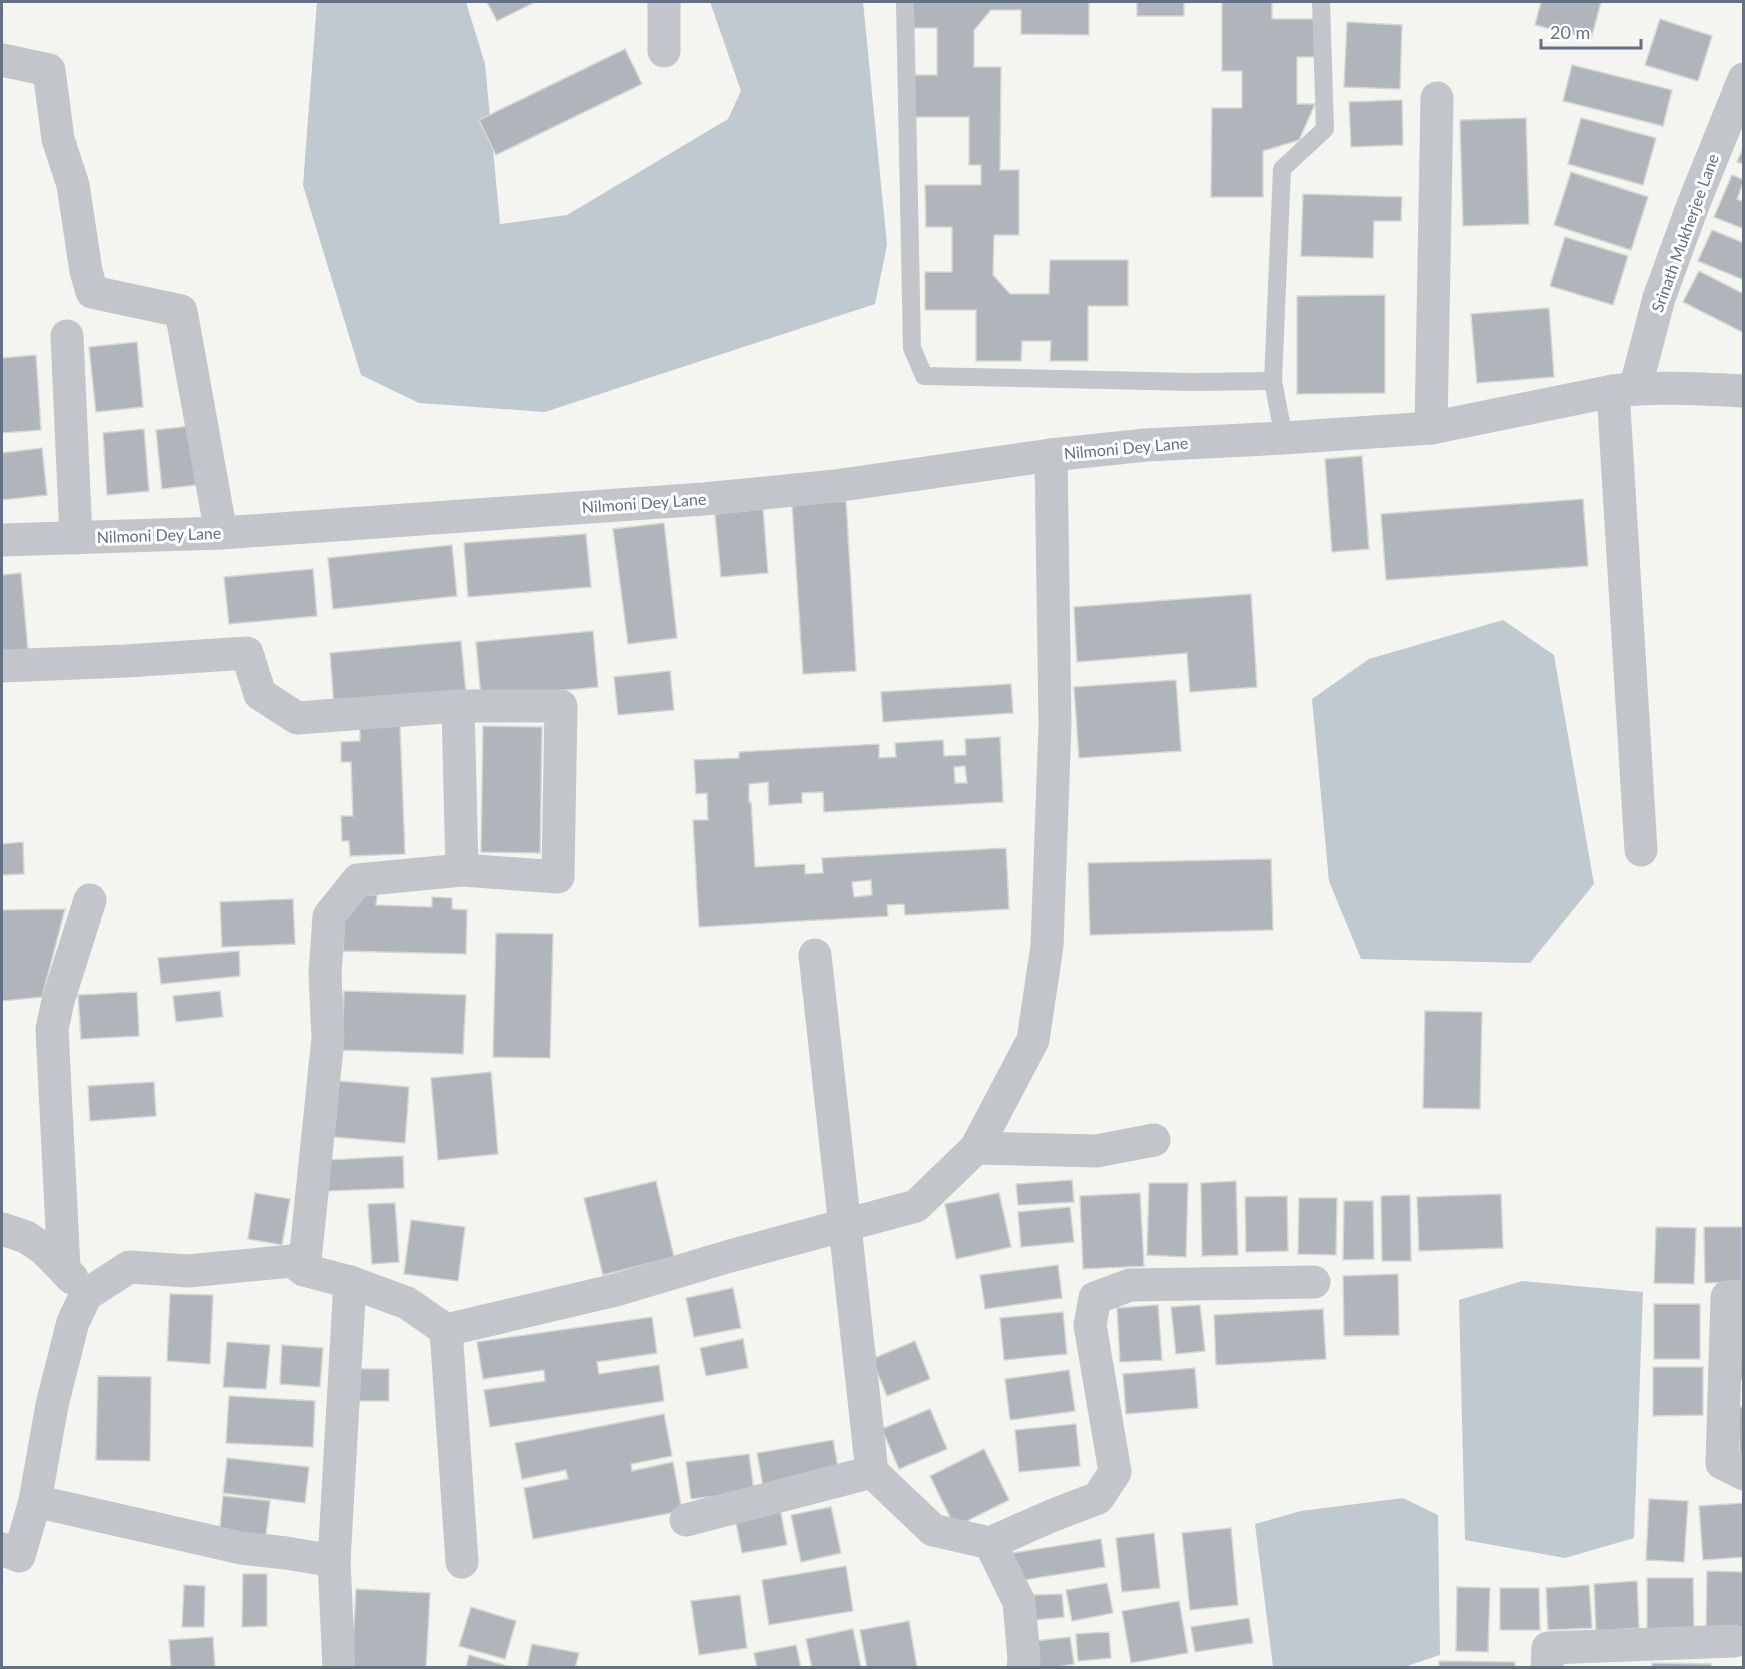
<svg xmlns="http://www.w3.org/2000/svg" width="1745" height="1669" font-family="Lato,sans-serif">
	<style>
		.water { fill: #bfc9cf }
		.building { fill: #afb5bb; stroke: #d6d6d3; stroke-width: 1.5; fill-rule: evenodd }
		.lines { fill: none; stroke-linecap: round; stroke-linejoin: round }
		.lane { stroke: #c2c5c9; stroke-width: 18 }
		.street { stroke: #c2c5c9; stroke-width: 33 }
		.labels { text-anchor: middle; stroke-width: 6; stroke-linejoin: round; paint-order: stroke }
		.street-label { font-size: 16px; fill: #627283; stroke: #fff }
	</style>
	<rect width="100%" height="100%" fill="#f4f5f0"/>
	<g class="water">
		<path d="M317,2H466L485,64L500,224L567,215L728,119L741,91L710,2H863L887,245L875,304L545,412L419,403L361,375L303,185Z"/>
		<path d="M1503,620L1554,655L1594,884L1530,963L1361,959L1329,881L1312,699L1369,659Z"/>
		<path d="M1522,1281L1643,1292L1634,1538L1565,1558L1465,1540L1459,1300Z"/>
		<path d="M1403,1498L1438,1515L1440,1655L1404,1667H1273L1255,1524L1301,1511Z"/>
	</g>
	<g class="building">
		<path d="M487,2H535L497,21Z"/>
		<path d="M913,2H1089V35L1021,34V10H991L974,30V67H1001L1000,170H1019V235H994L993,275L1010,294H1049L1050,260H1128V306H1088V361H1050L1051,341H1022L1021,361H976V310H925V272H952V227H926L925,185H981V165H969V117H911L912,75H937V28H913Z"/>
		<rect x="1137" y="2" width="47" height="14"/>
		<path d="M1222,2H1272V19H1316V57H1297V104H1315L1299,140L1263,151V197H1211L1212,108H1242V71H1222Z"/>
		<path d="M1541,2H1601L1591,39L1535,25Z"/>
		<path d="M1660,19L1712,36L1698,81L1645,65Z"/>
		<path d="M1347,22L1402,25L1400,89L1344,87Z"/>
		<path d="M625,49L642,84L496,155L479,120Z"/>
		<path d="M1572,65L1672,90L1663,126L1563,101Z"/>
		<path d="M1402,100L1403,145L1351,147L1349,102Z"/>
		<path d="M1526,118L1529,224L1463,226L1460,120Z"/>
		<path d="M1581,118L1656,138L1643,185L1568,164Z"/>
		<path d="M1744,146V164L1737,162Z"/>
		<path d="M1571,172L1648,197L1631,250L1554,225Z"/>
		<path d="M1732,175L1744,180L1737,199L1744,202V229L1714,217Z"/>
		<path d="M1303,194L1402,197L1401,221H1374L1373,258L1301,256Z"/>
		<path d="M1712,230L1744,243V280L1698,261Z"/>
		<path d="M1565,237L1628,256L1613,305L1550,286Z"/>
		<path d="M1699,271L1744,294V333L1683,302Z"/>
		<path d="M1385,295V393L1297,394V296Z"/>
		<path d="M1549,308L1554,377L1477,383L1471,314Z"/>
		<path d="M137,342L143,407L96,412L89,347Z"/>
		<path d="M36,355L41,430L2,433V358Z"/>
		<path d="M198,425L204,484L162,489L156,430Z"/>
		<path d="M144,429L149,491L107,495L103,433Z"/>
		<path d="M42,448L47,495L2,500V453Z"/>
		<path d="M1362,456L1369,549L1332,552L1325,459Z"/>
		<path d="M1583,499L1588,566L1386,580L1381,514Z"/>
		<path d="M846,501L856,671L803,674L792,504Z"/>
		<path d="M763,509L768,573L721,577L715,514Z"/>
		<path d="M664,523L677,638L628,644L613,529Z"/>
		<path d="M586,534L591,587L468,597L464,543Z"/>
		<path d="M452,545L457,596L333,609L328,558Z"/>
		<path d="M313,569L317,616L229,624L224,577Z"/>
		<path d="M21,573L28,651L2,654V575Z"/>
		<path d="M1251,594L1257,687L1190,692L1187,653L1077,662L1074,607Z"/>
		<path d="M593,631L598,687L481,698L476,642Z"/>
		<path d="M461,641L466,694L334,706L330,653Z"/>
		<path d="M670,671L674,710L618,715L614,677Z"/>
		<path d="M1176,680L1181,751L1079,758L1074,687Z"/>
		<path d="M1011,684L1013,713L883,722L881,692Z"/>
		<path d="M400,726L405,854L350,856L349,841H342L341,816H353L351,762H341V742L360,741V728Z"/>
		<path d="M483,726L542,727L540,853L481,852Z"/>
		<path d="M1000,737L1003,802L824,812L823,792L802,793V803L769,805L768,782L749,784V802H751L755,867L805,864V874L823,873L822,858L1006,848L1009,909L905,915L904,904L887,905L888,916L699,927L693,820H708L707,793L696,794L694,760L739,758V752L879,744V758L896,757L895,743L943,740L944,756L966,755L965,739ZM965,766L967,783H955L954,767ZM871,880L872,895L854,897L852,882Z"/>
		<path d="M23,842L24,874L2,875V844Z"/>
		<path d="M1271,859L1273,930L1090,935L1088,863Z"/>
		<path d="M357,895H377L376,905L432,907V897L452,898V909L467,910L466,954L343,951L345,906Z"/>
		<path d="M293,899L295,944L222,947L220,902Z"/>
		<path d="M65,909L42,997L2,1001V910Z"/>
		<path d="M496,933L553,934L550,1058L493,1057Z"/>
		<path d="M239,951L240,976L161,984L158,958Z"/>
		<path d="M220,991L223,1017L176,1022L173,996Z"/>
		<path d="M344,991L466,995L463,1054L342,1050Z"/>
		<path d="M137,992L139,1036L81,1039L78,995Z"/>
		<path d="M1425,1011L1482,1012L1480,1109L1423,1108Z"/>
		<path d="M491,1072L498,1154L438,1160L431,1078Z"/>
		<path d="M339,1081L409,1087L405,1143L334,1137Z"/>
		<path d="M154,1082L156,1116L90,1121L88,1086Z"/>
		<path d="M403,1156L404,1188L328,1191L327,1160Z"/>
		<path d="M1072,1180L1074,1202L1018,1205L1016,1184Z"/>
		<path d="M656,1181L674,1257L603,1275L584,1198Z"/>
		<path d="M1236,1181L1238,1255L1202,1256L1201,1183Z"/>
		<path d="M1149,1183H1188L1186,1257L1147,1255Z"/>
		<path d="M255,1193L290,1199L282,1245L248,1239Z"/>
		<path d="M999,1193L1011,1247L956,1259L945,1204Z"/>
		<path d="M1140,1193L1144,1266L1083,1269L1080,1196Z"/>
		<path d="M1501,1194L1503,1248L1419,1251L1417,1197Z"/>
		<path d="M1410,1195L1411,1261H1382L1381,1196Z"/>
		<path d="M1287,1196L1288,1251L1246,1252L1245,1197Z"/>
		<path d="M1299,1198H1337L1336,1255L1298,1254Z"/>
		<path d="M1344,1201H1373L1374,1259L1343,1260Z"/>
		<path d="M395,1203L399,1262L372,1264L368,1204Z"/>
		<path d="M1070,1207L1074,1242L1021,1247L1018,1212Z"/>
		<path d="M411,1220L465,1227L458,1281L404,1274Z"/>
		<path d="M1656,1227L1696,1228L1694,1284L1654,1283Z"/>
		<path d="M1704,1227H1742V1282L1705,1283Z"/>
		<path d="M1058,1265L1062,1298L985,1309L980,1275Z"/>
		<path d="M1398,1274L1399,1335L1344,1336L1343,1276Z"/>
		<path d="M733,1288L741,1328L694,1337L686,1298Z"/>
		<path d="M170,1294L213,1295L210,1364L167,1361Z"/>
		<rect x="1654" y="1304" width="46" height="55"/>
		<path d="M1158,1305L1162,1360L1120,1362L1117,1308Z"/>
		<path d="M1200,1305L1205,1351L1176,1354L1171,1307Z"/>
		<path d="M1323,1309L1326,1359L1216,1365L1214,1315Z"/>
		<path d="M1063,1312L1067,1354L1004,1360L1000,1318Z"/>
		<path d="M652,1317L657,1353L597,1362L599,1374L659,1365L664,1401L490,1427L484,1390L545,1381L544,1370L483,1379L477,1342Z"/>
		<rect x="1736" y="1322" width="8" height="57"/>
		<path d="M743,1339L748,1368L706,1376L700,1348Z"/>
		<path d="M915,1341L930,1379L887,1396L872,1359Z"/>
		<path d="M227,1342L270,1345L266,1389L223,1387Z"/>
		<path d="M282,1345L323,1348L320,1387L280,1384Z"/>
		<path d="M1653,1367H1703V1415L1653,1416Z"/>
		<path d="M1195,1368L1198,1408L1126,1414L1123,1374Z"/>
		<rect x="356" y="1369" width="33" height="32"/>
		<path d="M1069,1370L1075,1411L1010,1420L1005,1379Z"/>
		<path d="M98,1376L151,1377L150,1461L96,1460Z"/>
		<path d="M229,1396L315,1401L313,1447L226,1443Z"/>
		<path d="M1738,1407H1744V1463H1740Z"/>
		<path d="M930,1409L947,1449L899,1469L882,1429Z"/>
		<path d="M664,1414L672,1456L631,1464L632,1471L673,1462L682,1511L533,1539L524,1488L568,1479L566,1470L522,1479L515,1443Z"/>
		<path d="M1076,1424L1080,1466L1019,1472L1015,1430Z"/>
		<path d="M833,1440L840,1479L764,1492L757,1453Z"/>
		<path d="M984,1449L1009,1500L955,1527L930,1476Z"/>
		<path d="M749,1454L754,1492L691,1499L686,1462Z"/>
		<path d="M227,1458L309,1467L305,1503L223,1493Z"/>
		<path d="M223,1496L270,1501L265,1543L219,1538Z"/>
		<path d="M1649,1499L1688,1501L1684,1562L1646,1560Z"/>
		<path d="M1744,1503V1557L1703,1560L1699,1506Z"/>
		<path d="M831,1507L841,1553L801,1562L791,1515Z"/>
		<path d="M780,1509L787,1545L742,1553L735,1517Z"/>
		<path d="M1231,1528L1238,1605L1190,1610L1182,1533Z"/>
		<path d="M1154,1533L1160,1588L1122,1592L1116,1538Z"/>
		<path d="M1101,1539L1105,1567L1017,1581L1013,1553Z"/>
		<path d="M846,1566L853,1611L769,1625L762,1580Z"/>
		<path d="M1707,1571L1744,1572V1632L1706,1631Z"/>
		<path d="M243,1574H267V1626L242,1627Z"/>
		<path d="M1647,1578H1693L1694,1629H1647Z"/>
		<path d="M1637,1581L1639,1628L1596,1631L1594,1584Z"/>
		<path d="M1107,1583L1113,1613L1072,1621L1066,1590Z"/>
		<path d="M184,1585L205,1586L204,1627H182Z"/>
		<path d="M1589,1585L1592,1628L1548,1630L1546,1588Z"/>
		<path d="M1457,1587L1490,1588L1488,1652L1456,1651Z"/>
		<path d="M1500,1588H1539L1540,1630H1500Z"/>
		<path d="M356,1589L430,1593L426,1668L352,1667Z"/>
		<path d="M1062,1594L1064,1617L1035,1620L1034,1595Z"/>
		<path d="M740,1595L747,1648L699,1655L691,1601Z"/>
		<path d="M1179,1601L1188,1653L1131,1663L1122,1611Z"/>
		<path d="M471,1607L516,1621L505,1659L459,1646Z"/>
		<path d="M1249,1618L1253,1643L1195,1652L1191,1627Z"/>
		<path d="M909,1621L917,1668H867L860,1630Z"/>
		<path d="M853,1629L861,1668H812L806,1639Z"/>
		<path d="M1109,1632L1111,1658L1078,1661L1076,1634Z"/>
		<path d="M213,1637L215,1668H171L169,1640Z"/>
		<path d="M1070,1637L1074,1664L1052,1668H1039L1035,1641Z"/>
		<path d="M532,1644L579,1653L575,1668H527Z"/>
		<path d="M796,1645L801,1668H757L754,1653Z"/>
		<path d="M469,1655L511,1667L466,1668Z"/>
		<path d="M1439,1661L1515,1662V1668H1439Z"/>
		<path d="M1652,1663L1711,1664V1668H1652Z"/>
	</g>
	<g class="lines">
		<g class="lane">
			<path d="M905,2L912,348L924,376L1192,382L1273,381"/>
			<path d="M1284,438L1273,381L1282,169L1325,129L1321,2"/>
		</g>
		<g class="street">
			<path d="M664,51V2"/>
			<path d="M2,60L49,70L58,139L73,185L86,271L92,292L181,311L221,533"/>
			<path d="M67,336L76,538"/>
			<path d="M1635,389L1659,298L1693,205L1744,79"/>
			<path d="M1613,391L1641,850"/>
			<path d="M1431,428L1437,98"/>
			<path d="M2,540L221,533L704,499L835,486L1051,455L1146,445L1284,438L1431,428L1613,391C1657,386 1700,389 1744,391"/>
			<path d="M2,666L126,661L247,653L260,694L297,718L458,706H561L558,877L462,870L358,880L329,916L325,974L328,1038L304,1270"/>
			<path d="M458,706L462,870"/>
			<path d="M815,955L872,1472L933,1530L990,1543L1019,1602L1024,1659L1023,1668"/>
			<path d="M976,1148L1096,1151L1154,1140"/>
			<path d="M2,1229L26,1237L44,1249L72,1278"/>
			<path d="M64,1268L52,1029L58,1001L90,900"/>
			<path d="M1744,1296L1727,1297L1722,1463L1744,1474"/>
			<path d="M446,1330L462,1562"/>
			<path d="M35,1501L241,1548L286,1553L334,1561"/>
			<path d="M686,1520L872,1472"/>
			<path d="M990,1543L1051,1516L1098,1498L1115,1472L1090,1325L1095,1298L1130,1285L1314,1282"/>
			<path d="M2,1549L19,1556L35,1501L52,1405L73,1322L86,1295L129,1267L188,1271L292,1261L304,1270L350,1282L407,1303L446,1330L616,1290L730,1256L916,1206L976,1148L1033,1040L1047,946L1055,724L1051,455"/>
			<path d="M339,1668L334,1561L350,1282"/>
			<path d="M1547,1668L1548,1648L1734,1641"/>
		</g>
	</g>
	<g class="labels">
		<g class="street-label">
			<text transform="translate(1685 233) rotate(-70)" y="6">Srinath Mukherjee Lane</text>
			<text transform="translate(1126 448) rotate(-5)" y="6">Nilmoni Dey Lane</text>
			<text transform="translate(644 503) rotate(-4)" y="6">Nilmoni Dey Lane</text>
			<text transform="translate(159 535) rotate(-2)" y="6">Nilmoni Dey Lane</text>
		</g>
	</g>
	<rect width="1745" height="1669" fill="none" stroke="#627283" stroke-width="6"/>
	<path d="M1541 39v9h100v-9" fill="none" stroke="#627283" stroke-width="3"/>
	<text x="1550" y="39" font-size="18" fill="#627283" stroke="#ffffff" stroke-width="4.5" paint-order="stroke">20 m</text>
</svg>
